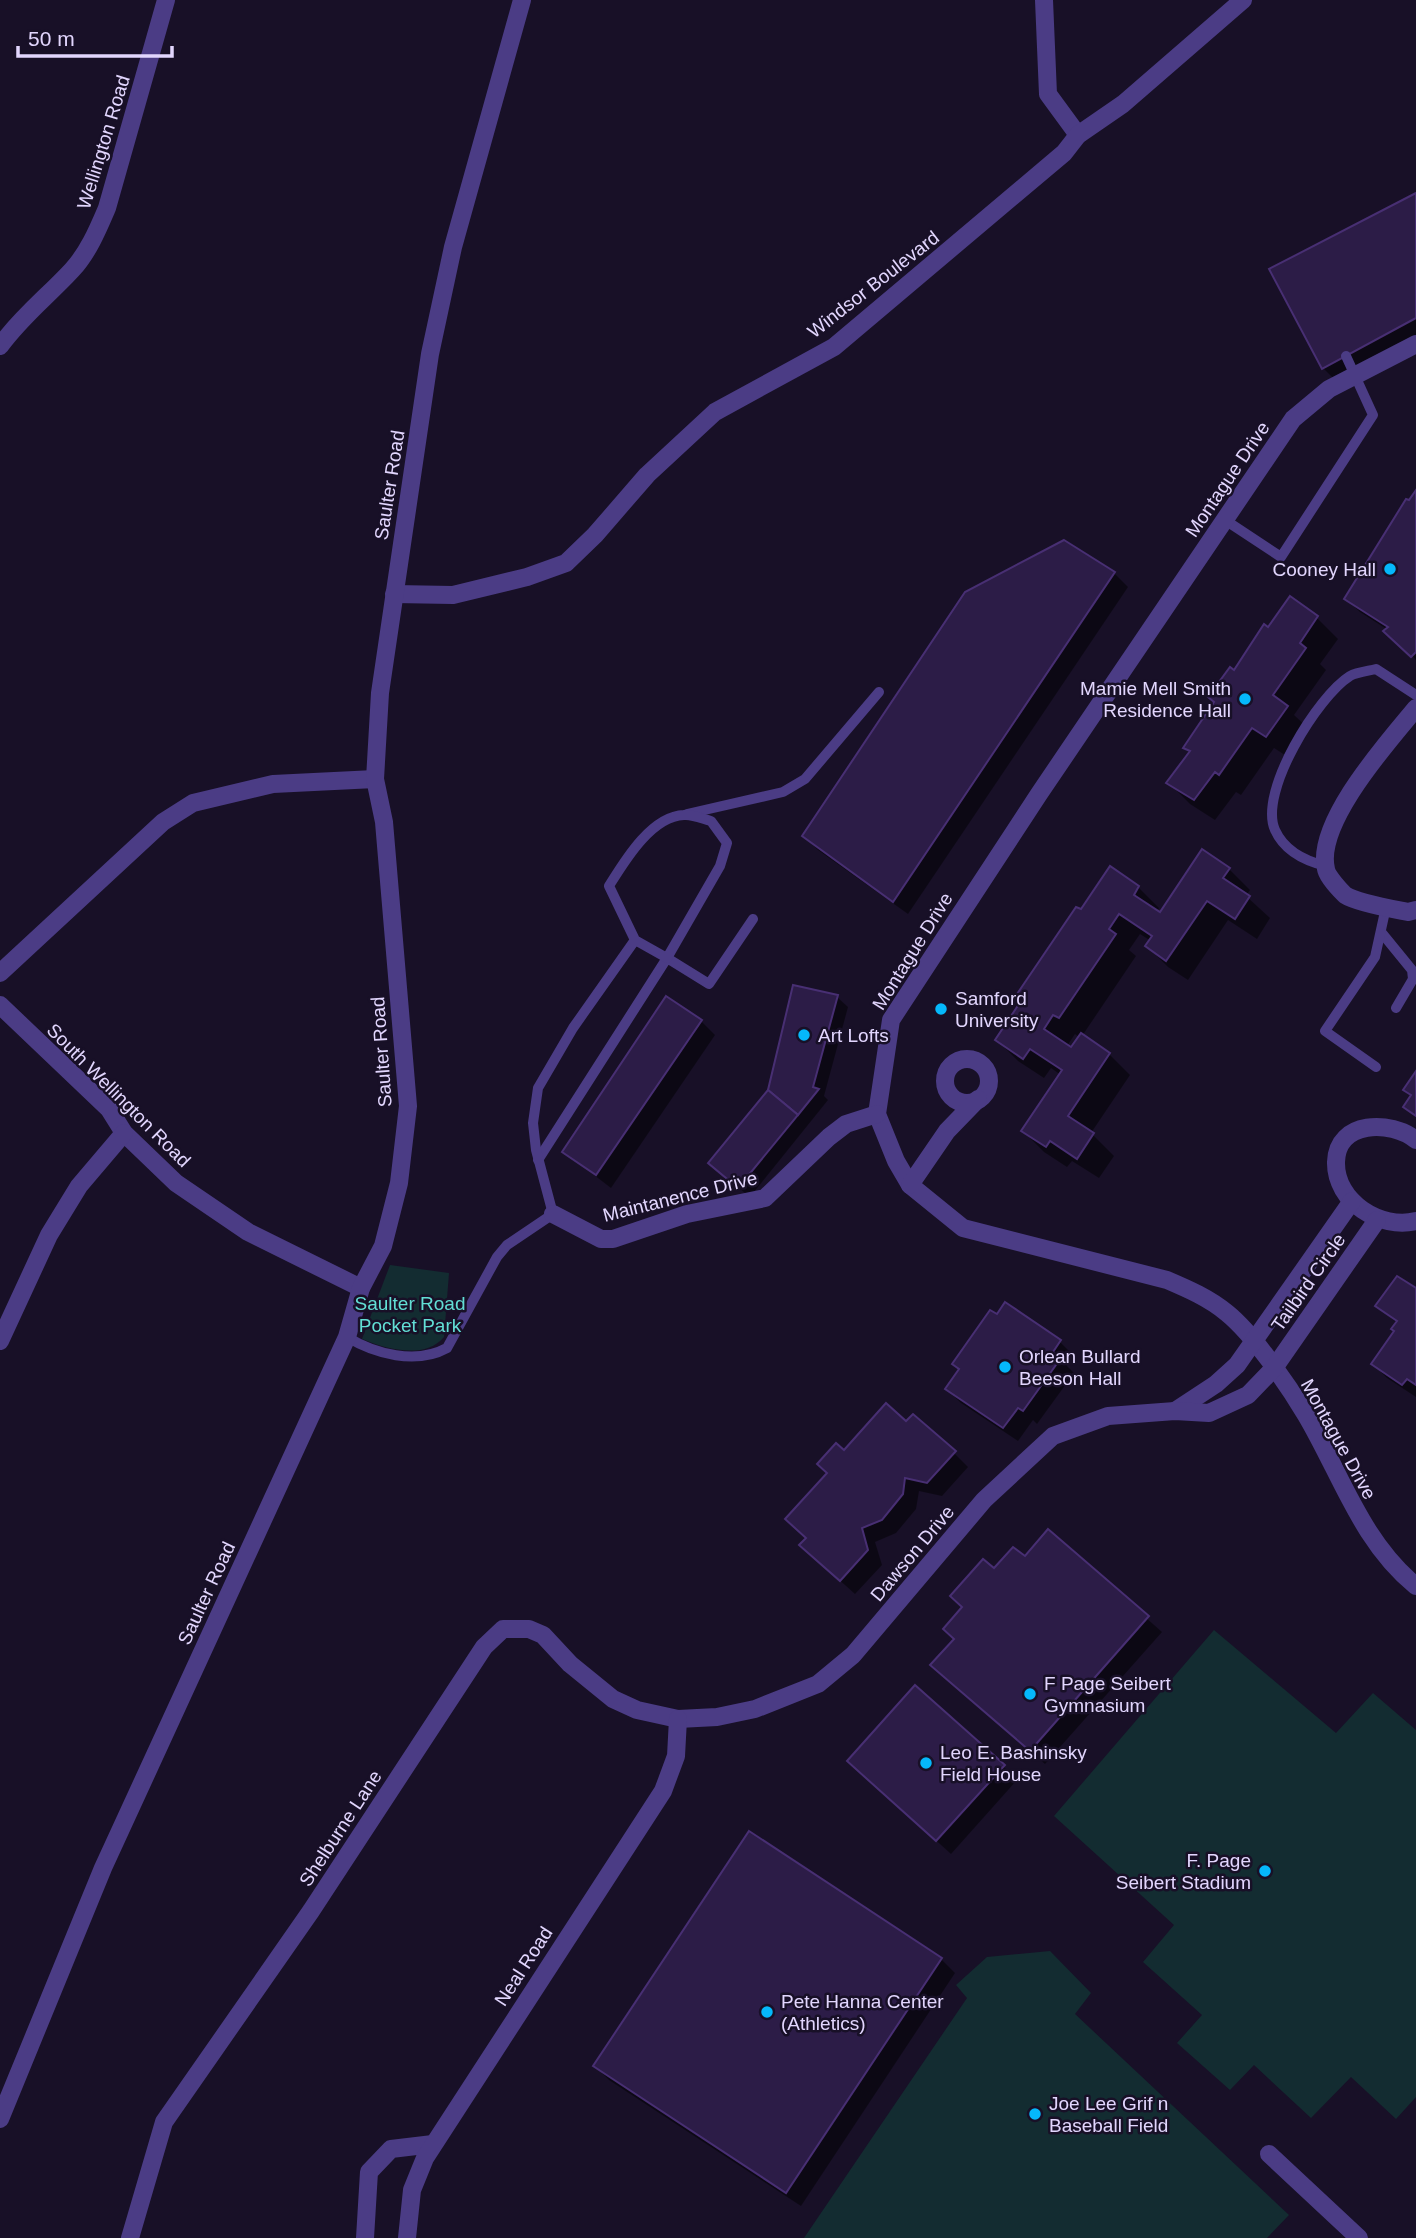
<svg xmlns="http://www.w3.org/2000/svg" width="1416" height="2238" font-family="Helvetica,sans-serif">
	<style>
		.green { fill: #132c31 }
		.shadow { fill: #0007; fill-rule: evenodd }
		.building { fill: #2c1c47; stroke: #482f73; stroke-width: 2 }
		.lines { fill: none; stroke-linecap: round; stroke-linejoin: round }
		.lane { stroke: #4b3c85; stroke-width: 10 }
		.street { stroke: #4b3c85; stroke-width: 18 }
		.poi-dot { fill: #05b8fb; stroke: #181027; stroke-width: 2.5 }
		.labels { text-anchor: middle; stroke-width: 5; stroke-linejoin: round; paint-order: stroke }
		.street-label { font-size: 19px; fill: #e2d6fe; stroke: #181027 }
		.poi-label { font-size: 19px; fill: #e2d6fe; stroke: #181027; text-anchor: start }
		.park-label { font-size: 19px; fill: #62ded5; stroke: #181027 }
	</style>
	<rect width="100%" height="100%" fill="#181027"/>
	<g class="green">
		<path d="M390,1265L449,1273L444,1337C425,1360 386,1349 362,1339Z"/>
		<path d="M1214,1630L1336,1733L1373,1693L1416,1730V2097L1396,2119L1351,2077L1311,2118L1254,2065L1230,2090L1177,2043L1202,2015L1143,1962L1174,1925L1054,1816Z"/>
		<path d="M1050,1951L1091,1993L1075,2014L1289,2215L1267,2238H804L967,1998L956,1985L987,1957Z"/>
	</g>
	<g class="shadow">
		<path d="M1416,195V340L1337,382L1323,368Z"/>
		<path d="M1416,493V660L1388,630L1360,612L1346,598Z"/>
		<path d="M1114,573L1128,587L908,914L818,850L804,836Z"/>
		<path d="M1317,618L1338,639L1320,664L1326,670L1294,715L1308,728L1288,757L1274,748L1241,795L1236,792L1215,820L1190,804L1169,783L1191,753L1186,748L1234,672L1269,630Z"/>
		<path d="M1202,852L1229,869L1250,890L1246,896L1270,918L1257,939L1228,920L1188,980L1168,967L1147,946L1151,941L1140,934L1129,950L1136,956L1082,1036L1109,1054L1130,1075L1091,1133L1114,1156L1099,1178L1072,1161L1067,1167L1044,1152L1023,1131L1061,1075L1051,1068L1044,1078L1018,1061L997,1040L1111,869L1138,887L1159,908L1157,912L1160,915ZM1075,1034L1080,1038L1072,1050L1067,1046Z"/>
		<path d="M837,997L848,1007L824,1096L828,1100L750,1197L720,1173L769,1090Z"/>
		<path d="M701,1021L715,1035L611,1188L564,1152Z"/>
		<path d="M1416,1290V1397L1387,1378L1373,1364L1396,1331L1397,1323L1377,1306Z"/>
		<path d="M1005,1305L1060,1342L1074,1356L1067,1366L1074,1373L1037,1424L1033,1420L1018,1441L961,1403L947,1389Z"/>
		<path d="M906,1424L954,1453L968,1467L942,1496L919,1491L916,1509L896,1533L875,1542L882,1565L855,1594L816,1559L807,1538L829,1473L844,1453Z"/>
		<path d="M1049,1532L1162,1632L1045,1764L933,1665L955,1639L994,1570L1026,1558Z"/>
		<path d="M1003,1766L1017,1780L951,1854L863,1774Z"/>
		<path d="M941,1959L955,1973L801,2206L609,2080L595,2066Z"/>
	</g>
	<g class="building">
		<path d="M1416,193V318L1322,369L1269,269Z"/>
		<path d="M1416,490V652L1411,657L1383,631L1388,627L1344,599L1406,499L1409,500Z"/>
		<path d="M1064,540L1115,572L893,902L802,836L965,592Z"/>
		<path d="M1290,596L1318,616L1300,643L1306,648L1273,695L1288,706L1266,737L1252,728L1219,775L1215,772L1194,800L1166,783L1190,751L1183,748L1214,702L1208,697L1230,667L1234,670L1264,624L1268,627Z"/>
		<path d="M1202,849L1230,868L1223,878L1250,896L1235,919L1207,901L1166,961L1145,946L1152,936L1119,914L1109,929L1116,934L1059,1018L1053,1015L1044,1029L1071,1047L1081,1033L1110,1053L1068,1116L1094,1133L1077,1159L1050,1141L1046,1147L1021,1131L1062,1070L1030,1049L1023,1059L995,1040L1023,998L1017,994L1076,907L1081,909L1110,866L1139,886L1134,895L1160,912Z"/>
		<path d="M793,985L838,995L813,1087L819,1089L798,1115L768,1090Z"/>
		<path d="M666,996L702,1020L596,1175L562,1152Z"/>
		<path d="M1416,1071V1116L1403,1107L1411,1095L1403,1090Z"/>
		<path d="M768,1090L798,1115L738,1188L708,1163Z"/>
		<path d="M1397,1276L1416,1288V1385L1407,1379L1402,1385L1371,1364L1394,1331L1391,1329L1397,1321L1375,1306Z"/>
		<path d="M1005,1302L1061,1340L1053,1352L1061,1358L1023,1411L1018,1408L1003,1428L945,1389L959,1369L952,1364L990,1310L997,1314Z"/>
		<path d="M886,1403L906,1421L913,1414L956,1451L927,1483L905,1478L903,1494L882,1520L862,1528L868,1550L840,1581L799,1545L806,1538L785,1519L827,1473L817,1464L836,1443L844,1450Z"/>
		<path d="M1048,1529L1149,1616L1030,1751L930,1665L954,1639L943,1629L962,1607L950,1596L983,1559L994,1568L1013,1547L1025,1556Z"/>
		<path d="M915,1685L1005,1765L936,1841L847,1761Z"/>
		<path d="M749,1831L942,1958L786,2193L593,2066Z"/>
	</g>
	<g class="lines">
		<g class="lane">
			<path d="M1225,520L1281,557L1373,415L1346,356"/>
			<path d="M687,814L783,792L805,779L879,692"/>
			<path d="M1326,866C1305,861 1284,850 1275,830C1258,792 1318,696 1350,676C1357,672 1368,671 1376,669L1416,695"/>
			<path d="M1381,932L1412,970L1413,979L1396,1008"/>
			<path d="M1376,1067L1325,1031L1375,957L1386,907"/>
			<path d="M538,1160L667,958L709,984L753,919"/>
			<path d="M347,1337C375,1354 416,1365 447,1348L497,1257L507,1245L553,1214L536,1150L533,1123L538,1088L573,1028L635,940L609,886C624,862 651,816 684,815C692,814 703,819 711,821L727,843L720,866L667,958L635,940"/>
		</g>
		<g class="street">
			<path d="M1044,0L1048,94L1078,135"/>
			<path d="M1416,344L1329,389L1293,419L1039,794L891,1020L877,1114L896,1161L910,1185L963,1228L1167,1280C1188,1289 1209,1298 1227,1313C1254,1335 1288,1385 1306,1415C1341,1474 1361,1541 1416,1586"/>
			<path d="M0,346C22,316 47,297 72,270C88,253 98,229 107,208L166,0"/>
			<path d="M394,594L453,595L527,577L566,563L595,535L647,475L715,412L834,347L1064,153L1078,135L1123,104L1243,0"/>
			<path d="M1416,708C1388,742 1315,823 1326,869C1327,876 1340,890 1345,895C1357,903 1393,909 1408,912L1416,910"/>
			<path d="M0,973L163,822L193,803L273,784L375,779"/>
			<path d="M0,1005L109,1109L124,1133L176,1183L248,1232L361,1288"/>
			<circle cx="967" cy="1081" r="22"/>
			<path d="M1416,1140C1391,1120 1337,1120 1336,1162C1335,1202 1381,1230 1416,1221"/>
			<path d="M910,1185L947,1131L978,1099"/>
			<path d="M553,1214L601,1239H613L687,1214L765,1198L829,1137L846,1124L877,1114"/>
			<path d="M0,1341L49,1235L79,1186L124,1133"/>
			<path d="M1175,1411L1216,1384L1237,1365L1352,1201"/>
			<path d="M0,2119L103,1868L347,1337L361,1288L383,1246L399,1183L408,1106L384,822L375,779L380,693L430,354L453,247L522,0"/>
			<path d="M1269,2154L1359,2238"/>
			<path d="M130,2238L164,2122L311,1911L484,1647L503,1629H529L543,1635L570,1664L613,1699L637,1710L678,1719L717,1717L755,1709L818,1684L853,1655L984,1500L1053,1436L1108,1416L1175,1411L1209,1413L1248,1395L1274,1368L1377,1220"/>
			<path d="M365,2238L369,2172L391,2149L433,2144"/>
			<path d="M407,2238L412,2190L425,2158L663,1791L676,1756L678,1719"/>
		</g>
	</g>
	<g class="poi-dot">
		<circle cx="1390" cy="569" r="7"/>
		<circle cx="1245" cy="699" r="7"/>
		<circle cx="941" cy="1009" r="7"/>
		<circle cx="804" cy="1035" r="7"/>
		<circle cx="1005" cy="1367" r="7"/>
		<circle cx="1030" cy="1694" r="7"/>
		<circle cx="926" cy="1763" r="7"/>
		<circle cx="1265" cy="1871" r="7"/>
		<circle cx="767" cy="2012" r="7"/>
		<circle cx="1035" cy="2114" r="7"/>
	</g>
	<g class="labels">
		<g class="street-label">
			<text transform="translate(103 142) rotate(-73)" y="7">Wellington Road</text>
			<text transform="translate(873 284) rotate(-38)" y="7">Windsor Boulevard</text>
			<text transform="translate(1227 479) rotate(-56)" y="7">Montague Drive</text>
			<text transform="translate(389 485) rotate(-81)" y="7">Saulter Road</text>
			<text transform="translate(912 951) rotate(-58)" y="7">Montague Drive</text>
			<text transform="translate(381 1052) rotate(-94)" y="7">Saulter Road</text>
			<text transform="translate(119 1095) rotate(45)" y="7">South Wellington Road</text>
			<text transform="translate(680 1196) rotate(-14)" y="7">Maintanence Drive</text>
			<text transform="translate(1308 1282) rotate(-55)" y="7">Tailbird Circle</text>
			<text transform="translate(1339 1439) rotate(61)" y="7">Montague Drive</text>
			<text transform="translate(912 1553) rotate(-50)" y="7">Dawson Drive</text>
			<text transform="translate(206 1593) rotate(-65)" y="7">Saulter Road</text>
			<text transform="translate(340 1828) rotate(-57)" y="7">Shelburne Lane</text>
			<text transform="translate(523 1966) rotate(-57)" y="7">Neal Road</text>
		</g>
		<g class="poi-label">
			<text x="1376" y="576" text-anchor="end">Cooney Hall</text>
			<text x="1231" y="695" text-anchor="end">Mamie Mell Smith<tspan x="1231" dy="22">Residence Hall</tspan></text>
			<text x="955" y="1005">Samford<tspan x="955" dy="22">University</tspan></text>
			<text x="818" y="1042">Art Lofts</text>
			<text x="1019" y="1363">Orlean Bullard<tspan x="1019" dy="22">Beeson Hall</tspan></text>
			<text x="1044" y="1690">F Page Seibert<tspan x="1044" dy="22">Gymnasium</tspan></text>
			<text x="940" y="1759">Leo E. Bashinsky<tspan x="940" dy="22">Field House</tspan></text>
			<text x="1251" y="1867" text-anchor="end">F. Page<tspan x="1251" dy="22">Seibert Stadium</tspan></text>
			<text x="781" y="2008">Pete Hanna Center<tspan x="781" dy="22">(Athletics)</tspan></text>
			<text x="1049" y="2110">Joe Lee Grif n<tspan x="1049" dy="22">Baseball Field</tspan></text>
		</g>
		<g class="park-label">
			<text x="410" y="1310">Saulter Road<tspan x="410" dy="22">Pocket Park</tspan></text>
		</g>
	</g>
	<path d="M18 46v10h154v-10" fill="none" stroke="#e2d6fe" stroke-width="3.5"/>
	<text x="28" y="46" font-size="21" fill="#e2d6fe" stroke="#181027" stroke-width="5" paint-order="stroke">50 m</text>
</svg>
